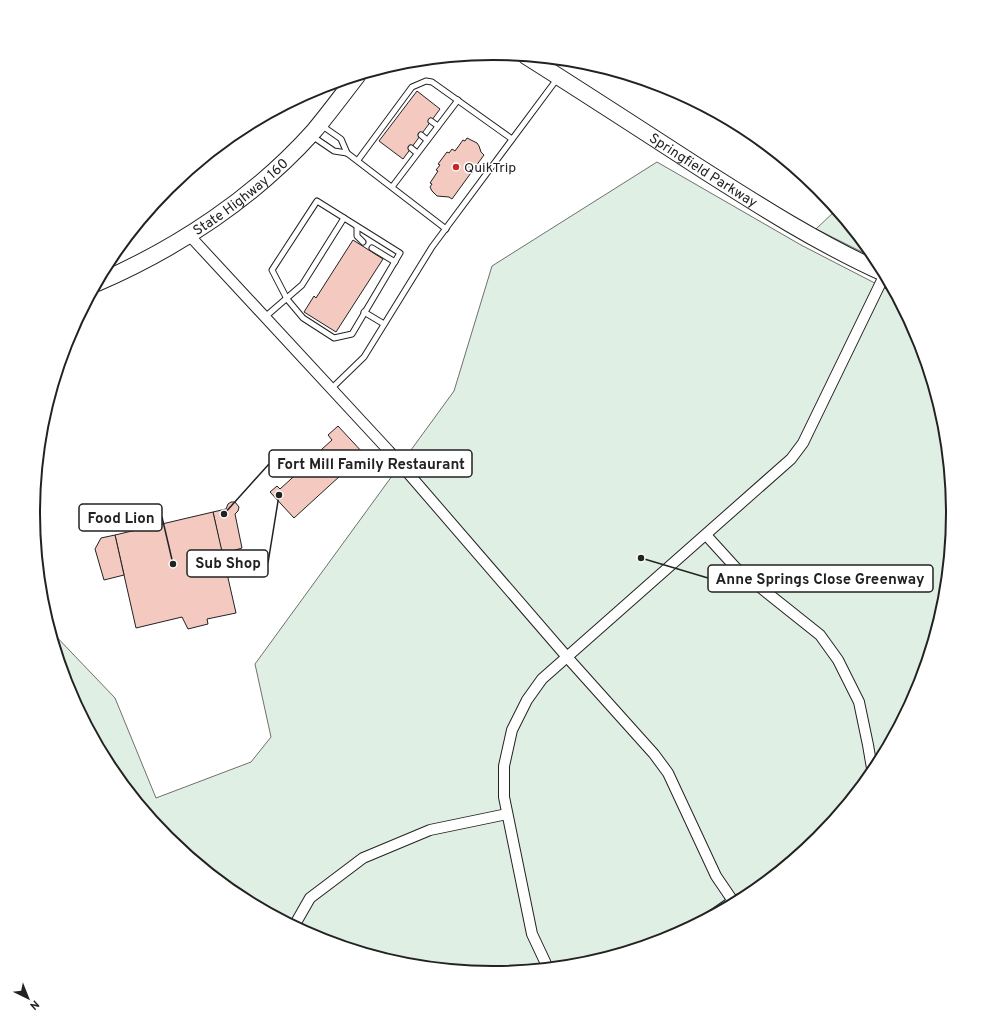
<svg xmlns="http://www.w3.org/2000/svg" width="987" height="1026" font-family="Overpass,sans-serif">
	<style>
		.green { fill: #e0efe3; stroke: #6f6f6f }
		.building { fill: #f3c9c0; stroke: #222 }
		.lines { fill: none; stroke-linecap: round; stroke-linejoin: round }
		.lane-casing { stroke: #222; stroke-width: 7 }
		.street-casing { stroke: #222; stroke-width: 12 }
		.primary-casing { stroke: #222; stroke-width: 18 }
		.lane { stroke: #fff; stroke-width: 5 }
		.street { stroke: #fff; stroke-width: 10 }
		.primary { stroke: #fff; stroke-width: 16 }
		.poi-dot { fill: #c62828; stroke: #fff; stroke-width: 1.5 }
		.labels { text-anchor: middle; stroke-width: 3; stroke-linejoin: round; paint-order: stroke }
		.poi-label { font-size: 14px; fill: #222; stroke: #fff; text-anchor: start }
		.street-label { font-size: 14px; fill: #222; stroke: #fff }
		.rim { fill: none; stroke: #222; stroke-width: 2 }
		.leader { fill: none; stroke: #222; stroke-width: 1.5 }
		.callout-dot { fill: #222; stroke: #fff; stroke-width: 1.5 }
		.callout { fill: #fff; stroke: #222; stroke-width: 1.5 }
		.callout-label { font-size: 15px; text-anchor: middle; font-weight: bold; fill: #222 }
	</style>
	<rect width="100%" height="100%" fill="#fff"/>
	<g class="green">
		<path d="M657,162L801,245L896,294L919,337L945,423L954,513L945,603L919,689L876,769L819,839L749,896L670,939L583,965L493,973L403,965L317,938L237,896L168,838L110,769L68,689L50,630L115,698L156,798L251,762L271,737L255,664L454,391L492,266Z"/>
		<path d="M837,209L877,257L878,260L816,229Z"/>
	</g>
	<g class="building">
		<path d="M417,91L440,109L403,159L379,141Z"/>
		<path d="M467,138L477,143L479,146L481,152L484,155L452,199L449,197L437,196L432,191L430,187L432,184L430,183L438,171L436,170L440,165L438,164L447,152L449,153L452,149L455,151L463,140L465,141Z"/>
		<path d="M353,240L383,259L336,332L304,312L314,296L316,298Z"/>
		<path d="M338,426L364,454L294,518L270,492L277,486L280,489L302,469L298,464L308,455L311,459L332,440L328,435Z"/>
		<path d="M231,502H235L239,507L238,511L235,514L242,548L222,554L213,512L226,509L228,504Z"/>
		<path d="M213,512L236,613L207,619L208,624L188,629L182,617L136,628L115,535Z"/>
		<path d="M115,535L124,575L104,580L95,549L101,538Z"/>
	</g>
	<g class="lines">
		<defs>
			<g id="lane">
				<path d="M431,121L438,126"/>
				<path d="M321,125L341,139L347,153"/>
				<path d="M421,135L427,140"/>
				<path d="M312,136L334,151L347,153L446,229"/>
				<path d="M411,148L417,153"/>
				<path d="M358,160L412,87L426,81L432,82L512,139"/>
				<path d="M392,187L458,100"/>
				<path d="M317,201L400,253L352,334L334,338L303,318L287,299L272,270Z"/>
				<path d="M357,227V236L363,242"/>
				<path d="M372,248L395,262"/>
				<path d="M364,312L384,324"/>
				<path d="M265,317L302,285L344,218"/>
				<path d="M331,389L364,357L432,247L557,79"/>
			</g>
			<g id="street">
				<path d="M189,235L389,451L567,657L654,754L668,773L716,876L733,901"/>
				<path d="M706,535L736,568L820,635L838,660L859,702L868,745L873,774"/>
				<path d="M710,917L733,901L747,897"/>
				<path d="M294,926L310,898L363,858L430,830L507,814"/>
				<path d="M548,968L532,934L504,797V766L512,730L527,700L542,679L791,459L803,443L885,274"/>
			</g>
			<g id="primary">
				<path id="s1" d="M526,56C583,92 640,129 697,166C758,205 819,244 886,274"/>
				<path id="s2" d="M97,283C178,248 255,197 314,131C329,113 343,94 357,76"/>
			</g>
		</defs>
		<use href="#lane" class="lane-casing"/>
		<use href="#street" class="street-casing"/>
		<use href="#primary" class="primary-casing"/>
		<use href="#lane" class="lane"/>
		<use href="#street" class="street"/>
		<use href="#primary" class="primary"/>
	</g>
	<circle class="poi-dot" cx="456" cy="167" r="4"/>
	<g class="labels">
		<g class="poi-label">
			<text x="464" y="172">QuikTrip</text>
		</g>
		<g class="street-label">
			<text dy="5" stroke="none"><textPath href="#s1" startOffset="211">Springfield Parkway</textPath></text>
			<text dy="5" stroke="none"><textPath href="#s2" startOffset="168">State Highway 160</textPath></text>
		</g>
	</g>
	<path d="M0 0H987V1026H0ZM40 513a453 453 0 1 1 906 0a453 453 0 1 1-906 0Z" fill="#fff" fill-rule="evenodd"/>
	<path class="rim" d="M40 513a453 453 0 1 1 906 0a453 453 0 1 1-906 0Z"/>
	<path class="leader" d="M224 514L269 464M173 564L162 517M279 495L268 563M641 558L708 578"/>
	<g class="callout-dot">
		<circle cx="224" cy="514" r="4"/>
		<circle cx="173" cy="564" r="4"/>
		<circle cx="279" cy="495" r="4"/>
		<circle cx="641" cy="558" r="4"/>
	</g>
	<g class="callout">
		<rect x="269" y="450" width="203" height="27" rx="4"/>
		<rect x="79" y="504" width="83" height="27" rx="4"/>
		<rect x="187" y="550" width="81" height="27" rx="4"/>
		<rect x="708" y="565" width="225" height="27" rx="4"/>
	</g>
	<g class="callout-label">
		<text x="371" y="469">Fort Mill Family Restaurant</text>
		<text x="121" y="523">Food Lion</text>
		<text x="228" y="568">Sub Shop</text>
		<text x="820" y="584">Anne Springs Close Greenway</text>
	</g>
	<g transform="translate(28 998) rotate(137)" stroke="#ffffff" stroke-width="3" paint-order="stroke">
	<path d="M0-3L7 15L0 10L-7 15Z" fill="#222222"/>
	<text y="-6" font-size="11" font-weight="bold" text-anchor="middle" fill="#222222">N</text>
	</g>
</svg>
